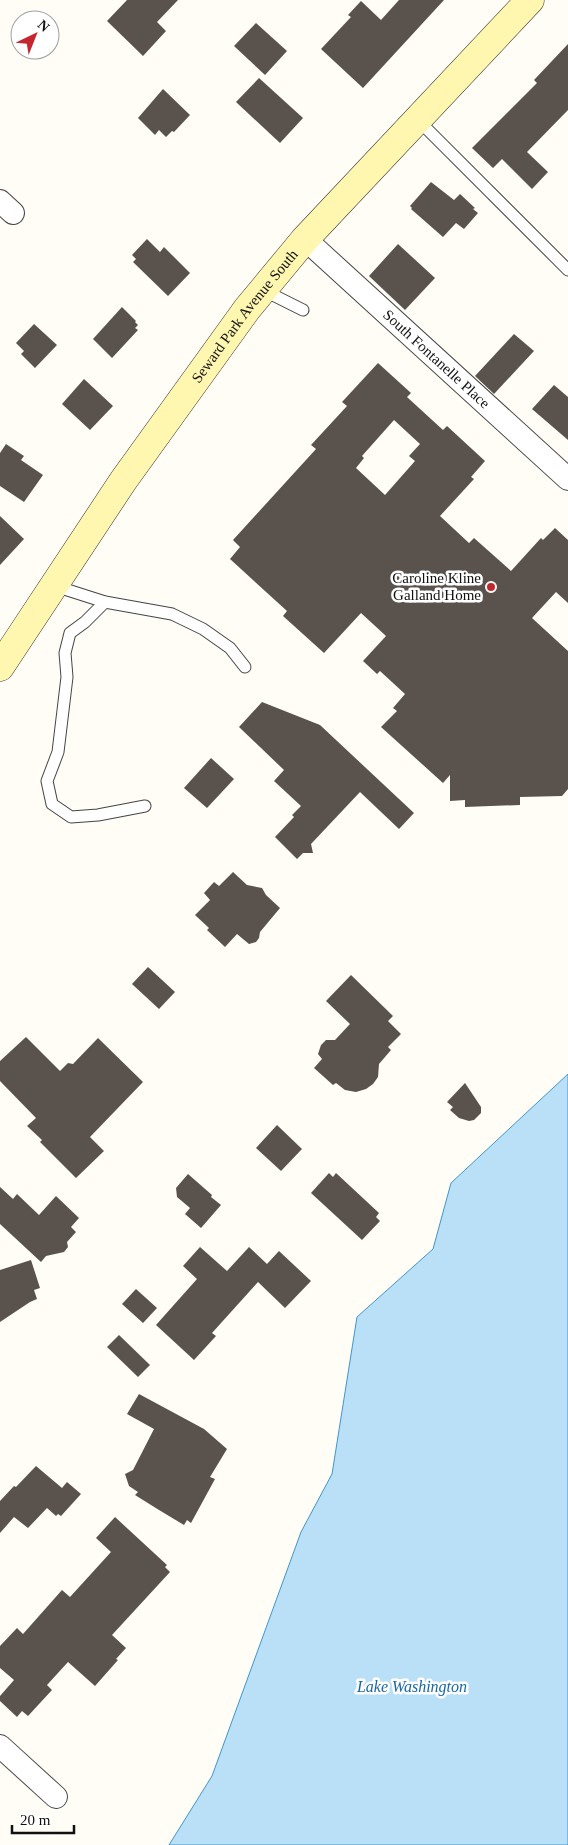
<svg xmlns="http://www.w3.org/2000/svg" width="568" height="1845" font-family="Georgia,serif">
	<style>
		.water { fill: #b9e0f7; stroke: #3f96cf }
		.building { fill: #5a524d; fill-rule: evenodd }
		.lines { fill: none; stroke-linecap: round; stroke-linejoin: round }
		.service-casing { stroke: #444; stroke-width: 13 }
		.minor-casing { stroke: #444; stroke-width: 24 }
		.secondary-casing { stroke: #333; stroke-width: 29 }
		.service { stroke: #fff; stroke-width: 11 }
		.minor { stroke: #fff; stroke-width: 22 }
		.secondary { stroke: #fff6b0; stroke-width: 28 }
		.poi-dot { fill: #c4262e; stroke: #fff; stroke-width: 2 }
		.labels { text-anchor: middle; stroke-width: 5; stroke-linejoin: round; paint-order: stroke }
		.street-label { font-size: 15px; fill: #111; stroke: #fff }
		.poi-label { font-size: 15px; fill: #111; stroke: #fff; text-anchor: end }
		.water-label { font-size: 16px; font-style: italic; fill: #1768a6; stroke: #fff }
	</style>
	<rect width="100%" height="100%" fill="#fffdf5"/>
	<path class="water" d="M568,1074V1845H169L212,1776L301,1532L332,1474L357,1317L433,1249L451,1183Z"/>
	<g class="building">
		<path d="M127,0H178L157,22L166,31L143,56L107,21Z"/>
		<path d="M399,0H444L363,88L321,49L351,17L348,15L361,1L381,20Z"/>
		<path d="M256,23L287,51L265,75L234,46Z"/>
		<path d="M568,44V110L527,152L548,172L532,189L502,159L493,168L472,148L537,83L534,80Z"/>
		<path d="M259,78L303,118L280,143L236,102Z"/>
		<path d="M163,89L190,115L174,132L172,131L166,137L159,130L155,135L138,118Z"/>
		<path d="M431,182L454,200L460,194L475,208L473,209L478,213L464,229L456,223L443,237L411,209L412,208L410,206Z"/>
		<path d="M147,239L160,252L164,247L190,273L168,296L133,262L136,259L132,255Z"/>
		<path d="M398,244L435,278L405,310L369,276Z"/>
		<path d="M122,307L136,321L135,322L138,325L135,328L138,330L112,358L93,339Z"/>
		<path d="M34,324L57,345L35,368L21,354L24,351L16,343Z"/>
		<path d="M514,334L534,351L494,394L475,376Z"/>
		<path d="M378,363L411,393L407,397L443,430L447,426L485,461L471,477L474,479L440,516L469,543L474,538L511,571L541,538L543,540L555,528L568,540V603L556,592L532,618L568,651V789L562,796L520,797V805L465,807V800L450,801V775L443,783L381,727L397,711L393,708L405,694L380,671L377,674L363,661L386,636L361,613L324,653L283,616L287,611L230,559L240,547L233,540L316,449L311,445L347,406L342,402ZM394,420L420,444L409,456L415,461L385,495L356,468L364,458L362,456Z"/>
		<path d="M84,379L113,406L90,430L62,404Z"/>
		<path d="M554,385L568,397V440L532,409Z"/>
		<path d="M6,444L24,456L21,460L43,475L24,502L0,486V453Z"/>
		<path d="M0,516L24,539L0,565Z"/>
		<path d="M262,702L320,725L414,813L399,829L360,792L311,844L313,853H303L297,859L275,837L294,817L292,815L301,806L274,781L284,770L239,727Z"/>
		<path d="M211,758L234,779L207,808L184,788Z"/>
		<path d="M233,872L247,885L262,888L266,895L280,908L260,932L259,938L256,942L249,944L237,934L225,947L207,930L209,928L195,915L210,900L204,893L214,882L219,886Z"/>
		<path d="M148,967L175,992L159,1009L132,984Z"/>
		<path d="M351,975L393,1016L388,1021L401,1034L388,1047L391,1050L379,1064L378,1077L373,1084L366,1089L356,1092L345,1090L336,1083L333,1085L314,1068L322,1059L318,1054L321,1045L326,1040H335L350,1024L326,1001Z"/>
		<path d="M26,1037L60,1071L68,1063L73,1064L98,1038L143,1082L90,1137L104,1151L76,1178L40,1142L42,1140L27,1126L36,1118L0,1081V1061Z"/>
		<path d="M465,1083L481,1107V1113L474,1120L469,1121L459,1118L450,1110L453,1107L447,1102Z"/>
		<path d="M277,1125L302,1149L281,1171L256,1148Z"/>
		<path d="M329,1173L333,1177L336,1173L379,1213L376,1217L380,1221L362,1240L311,1193Z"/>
		<path d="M188,1174L212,1195L211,1197L221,1205L201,1228L185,1214L190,1208L177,1197L176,1188Z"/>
		<path d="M0,1187L13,1199L17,1194L39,1215L56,1196L79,1218L71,1227L76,1232L67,1242L68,1247L64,1252L46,1256L41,1262L0,1224Z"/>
		<path d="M200,1247L227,1271L249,1247L267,1264L279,1251L311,1281L285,1308L258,1282L212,1333L216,1336L194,1360L156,1325L197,1279L183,1266Z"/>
		<path d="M31,1260L40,1288L34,1290L37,1299L30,1302L0,1322V1270Z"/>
		<path d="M136,1289L157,1308L143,1323L122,1304Z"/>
		<path d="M119,1335L150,1365L138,1377L107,1347Z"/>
		<path d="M139,1394L204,1429L227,1449L210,1477L215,1479L191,1523L187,1520L184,1525L159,1510L135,1495L138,1492L129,1486L125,1474L133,1470L154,1429L127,1414Z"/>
		<path d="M36,1466L62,1488L67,1482L81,1494L61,1516L58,1514L56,1516L47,1508L28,1528L14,1517L0,1533V1501L14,1486L16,1487Z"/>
		<path d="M115,1517L167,1565L165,1567L170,1572L112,1635L126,1648L116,1659L118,1660L95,1686L68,1662L47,1685L52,1690L28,1716L22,1711L17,1717L0,1701V1696L14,1680L0,1668V1646L17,1628L23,1634L62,1590L70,1597L111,1552L96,1538Z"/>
	</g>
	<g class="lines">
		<defs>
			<g id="service">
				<path d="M418,120L568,270"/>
				<path d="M263,290L303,310"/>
				<path d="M55,586L105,602L172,614L203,629L230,648L245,667"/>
				<path d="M105,602L85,622L70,633L65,653L67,677L58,752L47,781L52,804L71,817L98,815L145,806"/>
			</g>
			<g id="minor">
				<path d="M0,201L13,213"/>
				<path id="s1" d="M305,239L568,479"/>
				<path d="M0,1746L56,1797"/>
			</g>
			<g id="secondary">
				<path id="s2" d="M0,667L123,481L247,309L305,239L530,0"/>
			</g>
		</defs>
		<use href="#service" class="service-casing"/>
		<use href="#minor" class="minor-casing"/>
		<use href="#secondary" class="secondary-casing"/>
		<use href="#service" class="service"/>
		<use href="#minor" class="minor"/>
		<use href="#secondary" class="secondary"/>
	</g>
	<circle class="poi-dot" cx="491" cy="587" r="5"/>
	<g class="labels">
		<g class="street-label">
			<text dy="5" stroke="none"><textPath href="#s2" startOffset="428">Seward Park Avenue South</textPath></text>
			<text dy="5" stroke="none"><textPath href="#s1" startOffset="178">South Fontanelle Place</textPath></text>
		</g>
		<g class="poi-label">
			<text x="481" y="583">Caroline Kline<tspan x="481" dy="17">Galland Home</tspan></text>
		</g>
		<g class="water-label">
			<text x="412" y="1692">Lake Washington</text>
		</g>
	</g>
	<g transform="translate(35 35) rotate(43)"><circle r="24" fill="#ffffff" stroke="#a0a0a0"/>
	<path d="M0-4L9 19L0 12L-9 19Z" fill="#c4262e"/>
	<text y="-8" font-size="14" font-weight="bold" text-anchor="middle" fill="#111111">N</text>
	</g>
	<path d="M12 1825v8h62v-8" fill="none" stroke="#111111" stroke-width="2.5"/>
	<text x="20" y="1825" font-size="15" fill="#111111" stroke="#ffffff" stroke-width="4" paint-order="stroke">20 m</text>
</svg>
